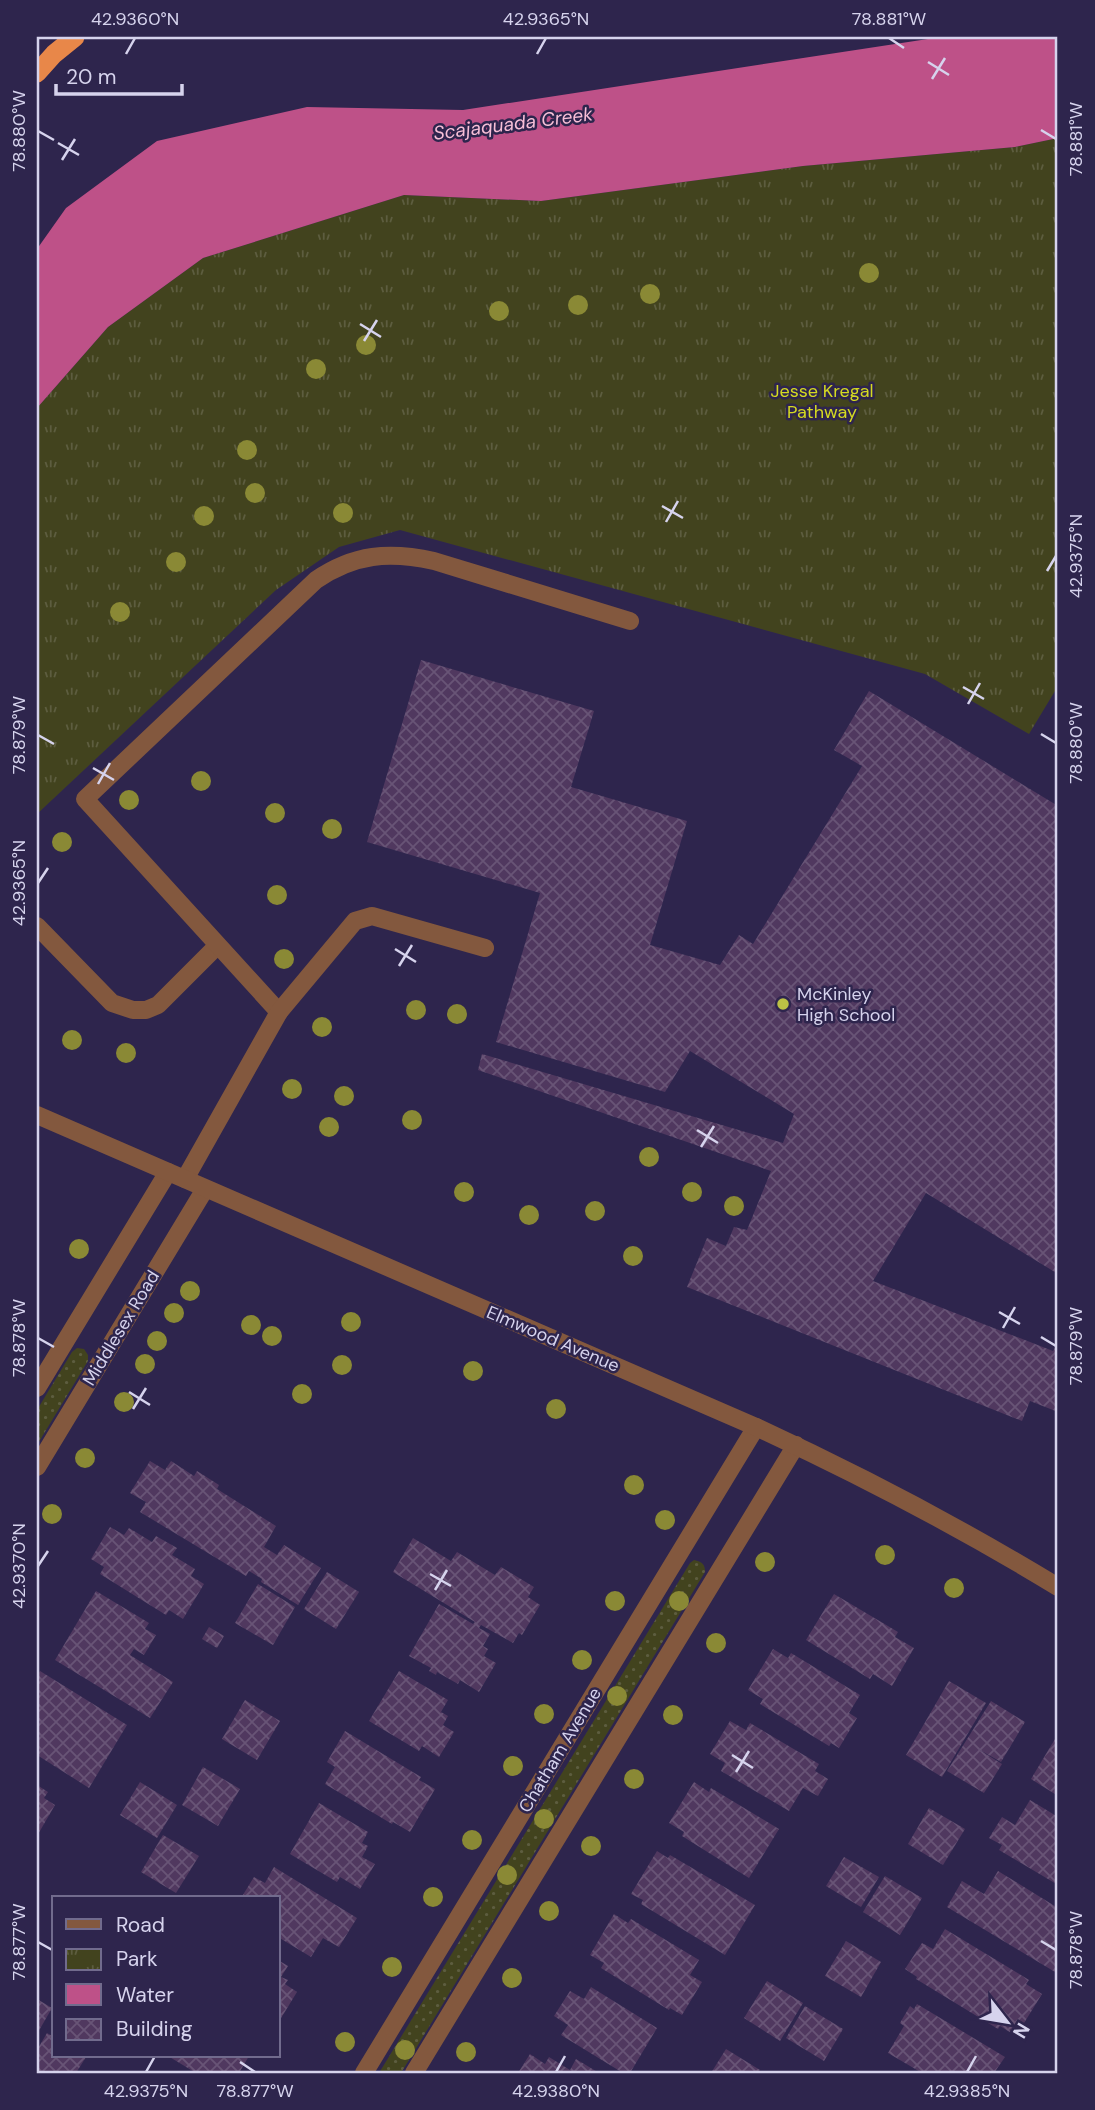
<svg xmlns="http://www.w3.org/2000/svg" width="1095" height="2110" font-family="'DM Sans',sans-serif">
	<style>
		.grass { fill: url(#grass-dots) }
		.park { fill: url(#park-tufts) }
		.water { fill: #be5188 }
		.building { fill: url(#building-cross-hatch) }
		.lines { fill: none; stroke-linecap: round; stroke-linejoin: round }
		.service { stroke: #83583e; stroke-width: 18 }
		.minor { stroke: #83583e; stroke-width: 18 }
		.tertiary { stroke: #83583e; stroke-width: 18 }
		.trunk { stroke: #e88749; stroke-width: 19 }
		.tree { fill: #8a8935 }
		.ticks { fill: none; stroke: #d6d3ed; stroke-width: 2.5 }
		.poi-dot { fill: #bbc045; stroke: #2e254d; stroke-width: 2.5 }
		.labels { text-anchor: middle; stroke-width: 5; stroke-linejoin: round; paint-order: stroke }
		.park-label { font-size: 18px; fill: #d5da21; stroke: #2e254d }
		.poi-label { font-size: 18px; fill: #d6d3ed; stroke: #2e254d; text-anchor: start }
		.street-label { font-size: 18px; fill: #d6d3ed; stroke: #2e254d }
		.water-label { font-size: 19px; font-style: italic; fill: #f8bfd7; stroke: #2e254d }
		.neatline { fill: none; stroke: #d6d3ed; stroke-width: 2.5 }
		.ticks-label { font-size: 18px; text-anchor: middle; fill: #d6d3ed }
	</style>
	<defs>
		<pattern id="grass-dots" width="8" height="8" patternUnits="userSpaceOnUse" patternTransform="scale(1.75)"><rect width="8" height="8" fill="#42431e"/><path d="M2 2h.1M6 6h.1" fill="none" stroke="#5d5d3f" stroke-width="1.8" stroke-linecap="round"/></pattern>
		<pattern id="park-tufts" width="24" height="20" patternUnits="userSpaceOnUse" patternTransform="scale(1.75)"><rect width="24" height="20" fill="#42431e"/><path d="M3 7l-1-3M5 7V3M7 7l1-3M15 17l-1-3M17 17v-4M19 17l1-3" fill="none" stroke="#5d5d3f"/></pattern>
		<pattern id="building-cross-hatch" width="8" height="8" patternUnits="userSpaceOnUse" patternTransform="scale(1.75)"><rect width="8" height="8" fill="#50385f"/><path d="M0 0l8 8M0 8l8-8" fill="none" stroke="#685476"/></pattern>
	</defs>
	<rect width="100%" height="100%" fill="#2e254d"/>
	<g class="grass">
		<path d="M77,1348L84,1349L88,1355V1361L37,1445V1410L72,1352Z"/>
		<path d="M694,1560C702,1562 705,1564 705,1572L401,2073H379L690,1563Z"/>
	</g>
	<path class="park" d="M1058,138V686L1029,734L925,674L400,530L339,547L276,590L37,814V408L108,327L203,258L404,195L541,201L803,166L1015,147Z"/>
	<path class="water" d="M941,37H1058V138L1015,147L803,166L541,201L404,195L203,258L108,327L37,408V249L66,208L157,141L307,107L463,110Z"/>
	<g class="building">
		<path d="M421,660L594,711L571,787L687,821L650,945L720,965L739,935L753,944L862,766L834,750L869,691L1058,806V1274L926,1193L873,1281L1053,1351L1058,1343V1412L1030,1401L1022,1421L687,1287L707,1238L726,1246L734,1227L747,1230L771,1171L478,1070L482,1054L783,1143L794,1114L690,1051L665,1092L496,1042L540,893L367,842Z"/>
		<path d="M150,1461L165,1470L171,1461L194,1476L197,1471L219,1485L217,1489L276,1526L264,1547L277,1555L284,1545L321,1568L298,1605L261,1582L262,1579L249,1571L246,1576L140,1512L146,1502L130,1493Z"/>
		<path d="M110,1527L124,1535L129,1528L152,1542L156,1536L177,1548L172,1555L195,1569L191,1576L204,1584L183,1619L169,1610L166,1615L100,1574L104,1567L91,1559Z"/>
		<path d="M413,1538L451,1561L457,1552L495,1575L501,1567L534,1587L528,1597L540,1605L522,1635L519,1633L513,1643L481,1625L479,1628L490,1634L483,1646L488,1649L484,1656L496,1663L479,1692L460,1680L458,1684L437,1672L436,1675L429,1671L431,1668L409,1656L439,1604L473,1624L475,1622L393,1572Z"/>
		<path d="M327,1572L359,1592L336,1629L304,1609Z"/>
		<path d="M258,1584L295,1607L273,1645L235,1623Z"/>
		<path d="M96,1591L149,1623L145,1629L156,1635L144,1655L134,1649L130,1655L173,1682L150,1718L55,1660Z"/>
		<path d="M834,1594L898,1632L895,1637L914,1648L892,1686L873,1674L870,1679L806,1640Z"/>
		<path d="M209,1627L224,1636L217,1648L202,1639Z"/>
		<path d="M773,1649L788,1658L791,1653L860,1695L849,1713L857,1718L839,1748L831,1743L829,1746L760,1704L763,1699L748,1690Z"/>
		<path d="M40,1671L127,1725L89,1788L37,1755V1676Z"/>
		<path d="M399,1671L448,1700L441,1712L448,1716L443,1725L454,1732L439,1757L422,1746L419,1751L369,1721Z"/>
		<path d="M949,1681L986,1703L942,1777L906,1755Z"/>
		<path d="M245,1700L280,1721L257,1760L222,1739Z"/>
		<path d="M991,1701L1025,1722L1001,1762L978,1749L1002,1764L984,1793L947,1771Z"/>
		<path d="M730,1721L746,1730L750,1723L819,1764L815,1771L828,1779L818,1796L803,1788L789,1811L721,1771L725,1763L710,1754Z"/>
		<path d="M345,1731L421,1777L419,1780L435,1789L410,1832L393,1822L392,1824L325,1784L335,1767L327,1762Z"/>
		<path d="M1058,1734V1796L1031,1779Z"/>
		<path d="M203,1767L240,1789L218,1826L182,1805Z"/>
		<path d="M140,1782L177,1805L157,1838L120,1815Z"/>
		<path d="M694,1782L709,1792L711,1788L779,1829L749,1878L682,1836L684,1832L669,1823Z"/>
		<path d="M37,1785L48,1792L44,1798L55,1805L37,1836Z"/>
		<path d="M1030,1800L1058,1817V1885L999,1850L1002,1845L989,1838L1002,1817L1015,1825Z"/>
		<path d="M319,1803L368,1832L362,1843L368,1846L362,1857L375,1864L360,1889L340,1877L337,1882L290,1854Z"/>
		<path d="M929,1808L965,1829L943,1865L908,1844Z"/>
		<path d="M163,1835L199,1856L176,1893L141,1872Z"/>
		<path d="M657,1851L668,1858L670,1855L755,1905L725,1955L641,1904L643,1900L631,1894Z"/>
		<path d="M844,1857L879,1877L861,1907L826,1886Z"/>
		<path d="M274,1867L357,1918L339,1947L323,1938L311,1957L278,1937V1898H241L254,1877L265,1883Z"/>
		<path d="M998,1871L1058,1908V1966L1055,1972L947,1907L962,1881L984,1894Z"/>
		<path d="M885,1876L922,1898L900,1935L863,1912Z"/>
		<path d="M614,1914L628,1923L631,1919L699,1960L690,1975L702,1982L682,2015L670,2008L669,2010L601,1968L604,1963L590,1955Z"/>
		<path d="M945,1929L1029,1980L1026,1984L1042,1994L1016,2036L1000,2026L998,2029L916,1979L917,1977L905,1969L922,1943L933,1949Z"/>
		<path d="M846,1941L881,1962L861,1997L825,1976Z"/>
		<path d="M278,1960L288,1966L281,1977L288,1980L285,1984L297,1992L278,2023Z"/>
		<path d="M767,1981L803,2003L780,2041L744,2018Z"/>
		<path d="M591,1987L657,2028L630,2073H623L561,2035L568,2025L554,2016L570,1991L584,1999Z"/>
		<path d="M37,1999L52,2008L37,2034Z"/>
		<path d="M917,2004L1005,2057L994,2073H922L888,2053L904,2026L900,2023L910,2006L914,2009Z"/>
		<path d="M805,2006L843,2029L824,2061L786,2038Z"/>
		<path d="M47,2033L54,2037V2056L86,2057L76,2073H37V2050Z"/>
		<path d="M726,2049L760,2070L758,2073H711Z"/>
		<path d="M530,2054L545,2064L549,2057L570,2070L576,2059L599,2073H518Z"/>
		<path d="M168,2056H249L239,2073H196Z"/>
	</g>
	<g class="lines">
		<g class="service">
			<path d="M37,926L112,1003L133,1010H146L158,1005L217,946"/>
			<path d="M279,1012L85,799L316,580C354,554 389,551 434,561L630,621"/>
			<path d="M185,1179L279,1012L355,921L372,916L485,948"/>
		</g>
		<g class="minor">
			<path d="M37,1388L168,1172"/>
			<path d="M37,1467L205,1189"/>
			<path d="M364,2073L756,1427"/>
			<path d="M414,2073L796,1445"/>
		</g>
		<path class="tertiary" d="M37,1115L756,1427C860,1475 961,1528 1058,1587"/>
		<path class="trunk" d="M37,73L54,54L75,37"/>
	</g>
	<g class="tree">
		<circle cx="869" cy="273" r="10"/>
		<circle cx="650" cy="294" r="10"/>
		<circle cx="578" cy="305" r="10"/>
		<circle cx="499" cy="311" r="10"/>
		<circle cx="366" cy="345" r="10"/>
		<circle cx="316" cy="369" r="10"/>
		<circle cx="247" cy="450" r="10"/>
		<circle cx="255" cy="493" r="10"/>
		<circle cx="343" cy="513" r="10"/>
		<circle cx="204" cy="516" r="10"/>
		<circle cx="176" cy="562" r="10"/>
		<circle cx="120" cy="612" r="10"/>
		<circle cx="201" cy="781" r="10"/>
		<circle cx="129" cy="800" r="10"/>
		<circle cx="275" cy="813" r="10"/>
		<circle cx="332" cy="829" r="10"/>
		<circle cx="62" cy="842" r="10"/>
		<circle cx="277" cy="895" r="10"/>
		<circle cx="284" cy="959" r="10"/>
		<circle cx="416" cy="1010" r="10"/>
		<circle cx="457" cy="1014" r="10"/>
		<circle cx="322" cy="1027" r="10"/>
		<circle cx="72" cy="1040" r="10"/>
		<circle cx="126" cy="1053" r="10"/>
		<circle cx="292" cy="1089" r="10"/>
		<circle cx="344" cy="1096" r="10"/>
		<circle cx="412" cy="1120" r="10"/>
		<circle cx="329" cy="1127" r="10"/>
		<circle cx="649" cy="1157" r="10"/>
		<circle cx="464" cy="1192" r="10"/>
		<circle cx="692" cy="1192" r="10"/>
		<circle cx="734" cy="1206" r="10"/>
		<circle cx="595" cy="1211" r="10"/>
		<circle cx="529" cy="1215" r="10"/>
		<circle cx="79" cy="1249" r="10"/>
		<circle cx="633" cy="1256" r="10"/>
		<circle cx="190" cy="1291" r="10"/>
		<circle cx="174" cy="1313" r="10"/>
		<circle cx="351" cy="1322" r="10"/>
		<circle cx="251" cy="1325" r="10"/>
		<circle cx="272" cy="1336" r="10"/>
		<circle cx="157" cy="1341" r="10"/>
		<circle cx="145" cy="1364" r="10"/>
		<circle cx="342" cy="1365" r="10"/>
		<circle cx="473" cy="1371" r="10"/>
		<circle cx="302" cy="1394" r="10"/>
		<circle cx="124" cy="1402" r="10"/>
		<circle cx="556" cy="1409" r="10"/>
		<circle cx="85" cy="1458" r="10"/>
		<circle cx="634" cy="1485" r="10"/>
		<circle cx="52" cy="1514" r="10"/>
		<circle cx="665" cy="1520" r="10"/>
		<circle cx="885" cy="1555" r="10"/>
		<circle cx="765" cy="1562" r="10"/>
		<circle cx="954" cy="1588" r="10"/>
		<circle cx="615" cy="1601" r="10"/>
		<circle cx="679" cy="1601" r="10"/>
		<circle cx="716" cy="1643" r="10"/>
		<circle cx="582" cy="1660" r="10"/>
		<circle cx="617" cy="1696" r="10"/>
		<circle cx="544" cy="1714" r="10"/>
		<circle cx="673" cy="1715" r="10"/>
		<circle cx="513" cy="1766" r="10"/>
		<circle cx="634" cy="1779" r="10"/>
		<circle cx="544" cy="1819" r="10"/>
		<circle cx="472" cy="1840" r="10"/>
		<circle cx="591" cy="1846" r="10"/>
		<circle cx="507" cy="1875" r="10"/>
		<circle cx="433" cy="1897" r="10"/>
		<circle cx="549" cy="1911" r="10"/>
		<circle cx="392" cy="1967" r="10"/>
		<circle cx="512" cy="1978" r="10"/>
		<circle cx="345" cy="2042" r="10"/>
		<circle cx="405" cy="2050" r="10"/>
		<circle cx="466" cy="2052" r="10"/>
	</g>
	<path class="ticks" d="M889,38L904,48M126,54L135,38M537,54L546,38M928,62L949,75M932,79L945,58M1041,130L1056,139M38,131L54,140M58,143L79,155M62,160L75,139M360,324L381,337M364,341L377,320M662,506L683,518M666,522L678,501M1047,571L1056,556M963,687L984,699M968,704L980,683M1041,734L1056,743M38,735L54,744M93,768L114,780M98,784L110,763M38,883L48,868M395,949L416,962M399,966L412,945M697,1130L718,1143M701,1147L714,1126M999,1312L1020,1324M1003,1328L1015,1307M1041,1337L1056,1346M38,1338L54,1347M129,1392L150,1405M133,1409L146,1388M38,1566L48,1551M430,1574L451,1586M435,1590L447,1570M732,1755L753,1768M736,1772L749,1751M1041,1941L1056,1950M38,1942L54,1951M240,2062L255,2072M146,2072L155,2056M556,2072L565,2056M967,2072L976,2056"/>
	<circle class="poi-dot" cx="783" cy="1004" r="7"/>
	<g class="labels">
		<g class="park-label">
			<text x="822" y="397">Jesse Kregal<tspan x="822" dy="21">Pathway</tspan></text>
		</g>
		<g class="poi-label">
			<text x="797" y="1000">McKinley<tspan x="797" dy="21">High School</tspan></text>
		</g>
		<g class="street-label">
			<text transform="translate(121 1328) rotate(-59)" y="6">Middlesex Road</text>
			<text transform="translate(553 1339) rotate(23)" y="6">Elmwood Avenue</text>
			<text transform="translate(560 1750) rotate(-59)" y="6">Chatham Avenue</text>
		</g>
		<g class="water-label">
			<text transform="translate(513 123) rotate(-7)" y="7">Scajaquada Creek</text>
		</g>
	</g>
	<rect width="1095" height="2110" fill="none" stroke="#2e254d" stroke-width="77"/>
	<rect x="52" y="1896" width="228" height="161" fill="#2e254d" stroke="#716b8d" stroke-width="2"/>
	<rect x="66" y="1919" width="35" height="10" fill="#83583e" stroke="#716b8d" stroke-width="2"/>
	<text x="116" y="1932" font-size="21" fill="#d6d3ed">Road</text>
	<rect x="66" y="1949" width="35" height="21" fill="url(#park-tufts)" stroke="#716b8d" stroke-width="2"/>
	<text x="116" y="1966" font-size="21" fill="#d6d3ed">Park</text>
	<rect x="66" y="1984" width="35" height="21" fill="#be5188" stroke="#716b8d" stroke-width="2"/>
	<text x="116" y="2002" font-size="21" fill="#d6d3ed">Water</text>
	<rect x="66" y="2019" width="35" height="21" fill="url(#building-cross-hatch)" stroke="#716b8d" stroke-width="2"/>
	<text x="116" y="2036" font-size="21" fill="#d6d3ed">Building</text>
	<g transform="translate(1007 2022) rotate(121)" stroke="#2e254d" stroke-width="5" paint-order="stroke">
	<path d="M0-5L12 26L0 18L-12 26Z" fill="#d6d3ed"/>
	<text y="-10" font-size="19" font-weight="bold" text-anchor="middle" fill="#d6d3ed">N</text>
	</g>
	<path d="M56 84v10h126v-10" fill="none" stroke="#d6d3ed" stroke-width="3.5"/>
	<text x="66" y="84" font-size="21" fill="#d6d3ed" stroke="#2e254d" stroke-width="5" paint-order="stroke">20 m</text>
	<rect x="38" y="38" width="1018" height="2034" class="neatline"/>
	<g class="ticks-label">
		<text x="135" y="25">42.9360°N</text>
		<text x="546" y="25">42.9365°N</text>
		<text x="889" y="25">78.881°W</text>
		<text transform="translate(19 131) rotate(-90)" y="6">78.880°W</text>
		<text transform="translate(1076 139) rotate(-90)" y="6">78.881°W</text>
		<text transform="translate(1076 556) rotate(-90)" y="6">42.9375°N</text>
		<text transform="translate(19 735) rotate(-90)" y="6">78.879°W</text>
		<text transform="translate(1076 743) rotate(-90)" y="6">78.880°W</text>
		<text transform="translate(19 883) rotate(-90)" y="6">42.9365°N</text>
		<text transform="translate(19 1338) rotate(-90)" y="6">78.878°W</text>
		<text transform="translate(1076 1346) rotate(-90)" y="6">78.879°W</text>
		<text transform="translate(19 1566) rotate(-90)" y="6">42.9370°N</text>
		<text transform="translate(19 1942) rotate(-90)" y="6">78.877°W</text>
		<text transform="translate(1076 1950) rotate(-90)" y="6">78.878°W</text>
		<text x="146" y="2097">42.9375°N</text>
		<text x="255" y="2097">78.877°W</text>
		<text x="556" y="2097">42.9380°N</text>
		<text x="967" y="2097">42.9385°N</text>
	</g>
</svg>
